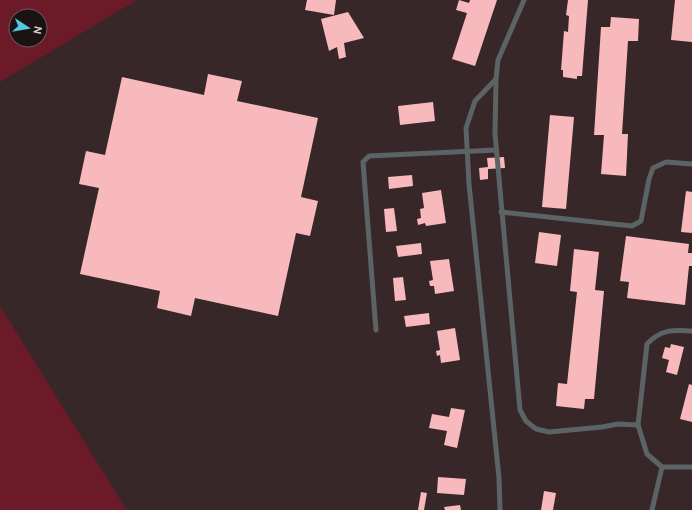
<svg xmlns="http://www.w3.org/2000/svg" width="692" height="510" font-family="Cabin,sans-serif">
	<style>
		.green { fill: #6d1a28; fill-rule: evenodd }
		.building { fill: #f8b9bc }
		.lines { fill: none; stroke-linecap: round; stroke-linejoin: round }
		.service { stroke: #5b6365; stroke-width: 5 }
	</style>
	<rect width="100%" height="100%" fill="#372728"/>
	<g class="green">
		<path d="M0,0H137L0,82ZM16,16H40V40H16Z"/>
		<path d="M0,306L126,509V510H0Z"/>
	</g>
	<g class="building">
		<path d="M307,0H336L334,15L305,10Z"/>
		<path d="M459,0L469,3L470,0H497L475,66L452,59L467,13L456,10Z"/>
		<path d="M568,0H588L582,76H577V79L563,77V70H561L564,31L568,32L569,16L566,15Z"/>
		<path d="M675,0H692V42L671,40Z"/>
		<path d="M348,12L364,38L344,43L346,57L339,59L337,47L329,51L321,19Z"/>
		<path d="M611,17L639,19L638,41H628L622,134H628L626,176L601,174L604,135H594L601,27H610Z"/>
		<path d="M208,74L242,81L237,101L318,118L301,197L318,201L310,236L296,233L278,316L195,298L191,316L157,308L160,291L80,274L99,188L79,184L86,151L105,155L122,77L204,95Z"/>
		<path d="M433,102L435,121L400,125L398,106Z"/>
		<path d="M550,115L574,117L566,209L542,207Z"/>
		<path d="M504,157L505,168L488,169V179L480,180L479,168L488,167L487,158Z"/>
		<path d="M412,175L413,186L389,189L388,177Z"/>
		<path d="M441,190L446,223L426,226L425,223L418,225L417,219L421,218L420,209L424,208L422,193Z"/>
		<path d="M686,191L692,192V233L681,232Z"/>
		<path d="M394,208L397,231L386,232L384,209Z"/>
		<path d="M539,232L561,235L557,266L535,263Z"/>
		<path d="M626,236L689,244L688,253H692V266H689L685,305L627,298L629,282L620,281Z"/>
		<path d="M421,243L422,254L398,257L396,246Z"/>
		<path d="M574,249L599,252L595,290L604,291L594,399H585L584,409L556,406L558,383L567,384L577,292L570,291Z"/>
		<path d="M449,259L454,291L435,294L434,286H430L429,281L433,280L430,261Z"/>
		<path d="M403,277L406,300L395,301L393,278Z"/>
		<path d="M429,313L430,324L406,327L404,316Z"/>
		<path d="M455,328L460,360L441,363L440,355L437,356L436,351L440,350L437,331Z"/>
		<path d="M671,344L684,347L677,375L666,372L669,360L662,358L665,347L670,348Z"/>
		<path d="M689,384L692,385V422L680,419Z"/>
		<path d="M451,408L465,410L457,448L444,445L447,431L429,428L432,414L449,417Z"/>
		<path d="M438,477L466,479L464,495L437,493Z"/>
		<path d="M544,491L556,493L553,510H541Z"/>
		<path d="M421,492L427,493L424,510H418Z"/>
		<path d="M460,505L461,510H445L444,507Z"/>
	</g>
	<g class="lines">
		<g class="service">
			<path d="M524,0L498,60L496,79L495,134L520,410L526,421L536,429L549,432L602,427L618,424L638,425L647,454L662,467H692"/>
			<path d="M496,79L475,101L466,128L469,184L499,478L500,510"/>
			<path d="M501,212L632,226L641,221L649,179L653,168L666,162L692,164"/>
			<path d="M376,330L363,162L369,156L496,150"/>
			<path d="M638,425L647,344C661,329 673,330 692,331"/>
			<path d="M652,510L662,467"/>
		</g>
	</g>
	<g transform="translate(28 28) rotate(102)"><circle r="19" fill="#1a1213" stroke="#685e5f"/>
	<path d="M0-3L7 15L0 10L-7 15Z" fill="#54cade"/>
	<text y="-6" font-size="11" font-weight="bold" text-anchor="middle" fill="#dcd1d1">N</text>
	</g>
</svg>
